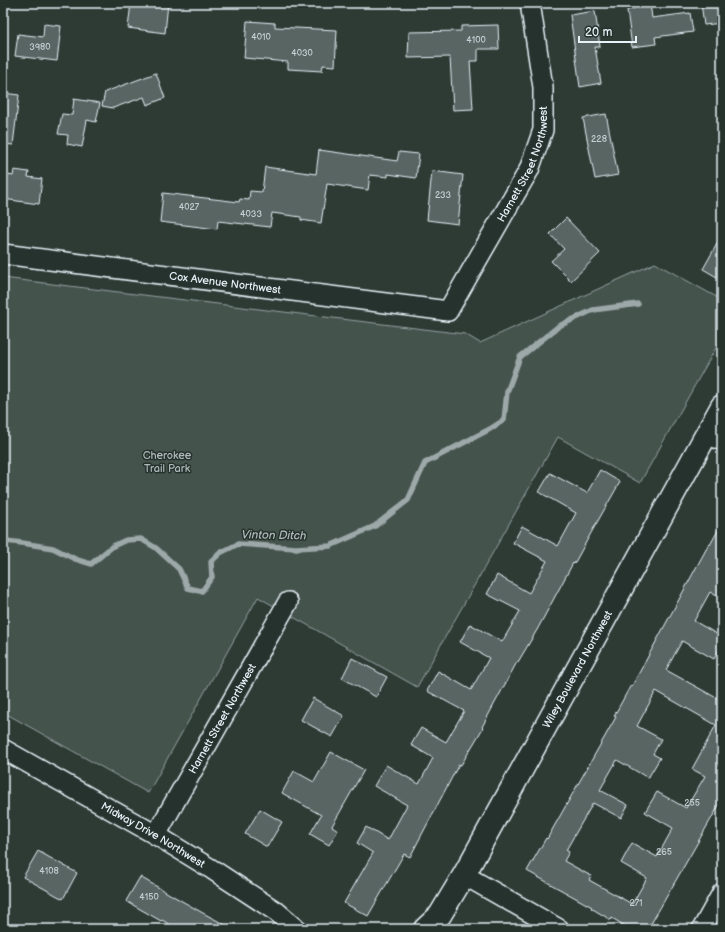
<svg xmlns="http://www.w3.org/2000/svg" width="725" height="932" font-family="'Balsamiq Sans',sans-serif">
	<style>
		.green { fill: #45524e; stroke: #96a2a3 }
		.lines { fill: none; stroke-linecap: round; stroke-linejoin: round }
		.stream { stroke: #9da8a9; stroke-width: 5.5 }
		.building { fill: #596563; stroke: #e8f1f8; fill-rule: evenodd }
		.minor-casing { stroke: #e8f1f8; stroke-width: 22 }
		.tertiary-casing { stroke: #e8f1f8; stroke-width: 25 }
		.minor { stroke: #26332d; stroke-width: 19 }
		.tertiary { stroke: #26332d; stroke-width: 22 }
		.labels { text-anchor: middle; stroke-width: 3; stroke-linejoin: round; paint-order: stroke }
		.number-label { font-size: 9px; fill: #c4ced3 }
		.street-label { font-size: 11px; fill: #e8f1f8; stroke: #26332d }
		.park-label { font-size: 11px; fill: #afb9bc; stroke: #26332d }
		.water-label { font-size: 12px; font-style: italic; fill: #b0babd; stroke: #26332d }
	</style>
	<rect width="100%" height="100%" fill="#2e3b35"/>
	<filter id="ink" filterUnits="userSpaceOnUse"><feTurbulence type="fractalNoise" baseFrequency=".025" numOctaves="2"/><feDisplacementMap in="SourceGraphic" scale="8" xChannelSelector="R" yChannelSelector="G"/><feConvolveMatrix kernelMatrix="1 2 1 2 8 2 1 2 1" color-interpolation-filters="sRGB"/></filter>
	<g filter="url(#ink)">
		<path class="green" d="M655,263L722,300V337L640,483L558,437L417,687L258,597L148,793L3,712V278L465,334L480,343Z"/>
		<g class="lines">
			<path class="stream" d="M3,540L6,541L22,543L53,548L75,559L91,564L113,546L126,540L141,539L156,548L179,569L188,588L202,591L212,577L211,562L220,553L238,544L296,548L330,546L375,526L408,500L425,463L490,429L504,420L507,392L520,357L559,326L593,310L638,304"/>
		</g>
		<g class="building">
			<path d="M131,3H168L165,33L128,28Z"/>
			<path d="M645,3H650L652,18L690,13L693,32L655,37L656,44L632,47L627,10L635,8L634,4Z"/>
			<path d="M701,3H722V23L704,25Z"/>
			<path d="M595,11L600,47H595L601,83L580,87L570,15Z"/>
			<path d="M247,21L275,23V27L337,30L335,66L323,65L322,71L288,69V62L244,58Z"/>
			<path d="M44,24L61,26L57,61L15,56L18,34L43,37Z"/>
			<path d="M498,25L499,49H478V61H470L473,109L453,110L450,57L408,58L409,32L461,31V26Z"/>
			<path d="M156,73L165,98L147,105L144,97L113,108L102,106L105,92Z"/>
			<path d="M3,93L19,95L13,145L3,144Z"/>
			<path d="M74,99L100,103L96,122L87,120L82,147L67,144L68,135L58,134L62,114L72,115Z"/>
			<path d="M606,114L618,175L595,179L583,118Z"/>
			<path d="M319,150L397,161L399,152L419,154L416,178L388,174V177L370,175L368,190L327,184L321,223L301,220V217L272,213L270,227L218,221L217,229L160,222L163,193L239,202L240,199L249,200L250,191L262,192L265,167L316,174Z"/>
			<path d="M14,170L29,172L28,177L42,179L39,204L3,199V174L13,176Z"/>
			<path d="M432,171L463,175L458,224L427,220Z"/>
			<path d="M566,218L600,253L571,281L551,261L564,249L550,234Z"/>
			<path d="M722,235V280L703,269Z"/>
			<path d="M600,470L620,482L591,533L574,564L573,563L537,630L518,662H517L482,727L483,728L461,765L459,764L410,857L404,854L368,916L344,903L373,853L357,843L366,827L388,840L407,805L374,786L386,765L419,784L433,758L411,745L421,728L446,742L464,711L427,691L438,671L471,690L489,658L460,642L470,624L502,642L520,611L487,594L497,575L529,593L547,561L513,543L522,526L558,546L576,513L539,492L550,473L587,493Z"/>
			<path d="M722,523V599L710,592L694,621L722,637V644L714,659L682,641L666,670L722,701V800L648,929H630L612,918L611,920L591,908L592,907L527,871L546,838L547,839L616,717L614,716L631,685L632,686L709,544L710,545ZM656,691L716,725L692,769L705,776L686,808L657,792L645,812L673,828L657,857L632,843L621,863L647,878L632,904L589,880L591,876L564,861L569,852L566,850L593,803L621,818L628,805L600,790L617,760L648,778L660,758L653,754L661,739L637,726Z"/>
			<path d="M352,658L387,677L376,697L342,678Z"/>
			<path d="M313,698L344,716L332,737L301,720Z"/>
			<path d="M331,752L364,770L332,826L338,830L329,845L310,834L321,815L282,793L294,771L314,782Z"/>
			<path d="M260,809L282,822L267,847L245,834Z"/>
			<path d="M38,851L77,873L63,899L23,877Z"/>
			<path d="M140,877L201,912L233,929H177L162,920L161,921L126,901Z"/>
		</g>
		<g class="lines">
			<defs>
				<g id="minor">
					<path id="s1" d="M3,254L448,311L529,170L543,130V87L530,3"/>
					<path d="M706,433L722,441"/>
					<path id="s2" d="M3,749L156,835L213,870L277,912L297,929"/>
					<path id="s3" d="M156,835L288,602"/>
					<path d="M464,875L559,929"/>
					<path d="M702,929L722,893"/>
				</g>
				<g id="tertiary">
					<path id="s4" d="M425,929L440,915L464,875L722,406"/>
				</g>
			</defs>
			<use href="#minor" class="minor-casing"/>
			<use href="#tertiary" class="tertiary-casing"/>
			<use href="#minor" class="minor"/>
			<use href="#tertiary" class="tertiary"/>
		</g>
	</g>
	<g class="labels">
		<g class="number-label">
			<text x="261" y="40">4010</text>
			<text x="476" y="43">4100</text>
			<text x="40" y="50">3980</text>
			<text x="302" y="56">4030</text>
			<text x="599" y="142">228</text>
			<text x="443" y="198">233</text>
			<text x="189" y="210">4027</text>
			<text x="251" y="217">4033</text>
			<text x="692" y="806">255</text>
			<text x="664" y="855">265</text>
			<text x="49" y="874">4108</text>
			<text x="149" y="900">4150</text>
			<text x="636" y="906">271</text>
		</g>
		<g class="street-label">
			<text dy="4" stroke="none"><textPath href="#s1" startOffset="615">Harnett Street Northwest</textPath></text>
			<text dy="4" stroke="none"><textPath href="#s1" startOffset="224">Cox Avenue Northwest</textPath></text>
			<text dy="4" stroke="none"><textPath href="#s4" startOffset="302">Wiley Boulevard Northwest</textPath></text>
			<text dy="4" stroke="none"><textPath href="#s3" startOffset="134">Harnett Street Northwest</textPath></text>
			<text dy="4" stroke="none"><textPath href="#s2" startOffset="173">Midway Drive Northwest</textPath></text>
		</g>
		<g class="park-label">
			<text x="167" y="459">Cherokee<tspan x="167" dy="13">Trail Park</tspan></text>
		</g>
		<g class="water-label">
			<text transform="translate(274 535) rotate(1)" y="4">Vinton Ditch</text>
		</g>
	</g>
	<rect width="725" height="932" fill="none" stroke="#26332d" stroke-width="16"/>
	<rect x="8" y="8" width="709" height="916" fill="none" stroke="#e8f1f8" stroke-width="1.5" filter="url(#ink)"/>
	<path d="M579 36v6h57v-6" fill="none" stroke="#e8f1f8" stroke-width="2"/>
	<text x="585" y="36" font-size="12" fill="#e8f1f8" stroke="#26332d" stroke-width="3" paint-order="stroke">20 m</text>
</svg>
